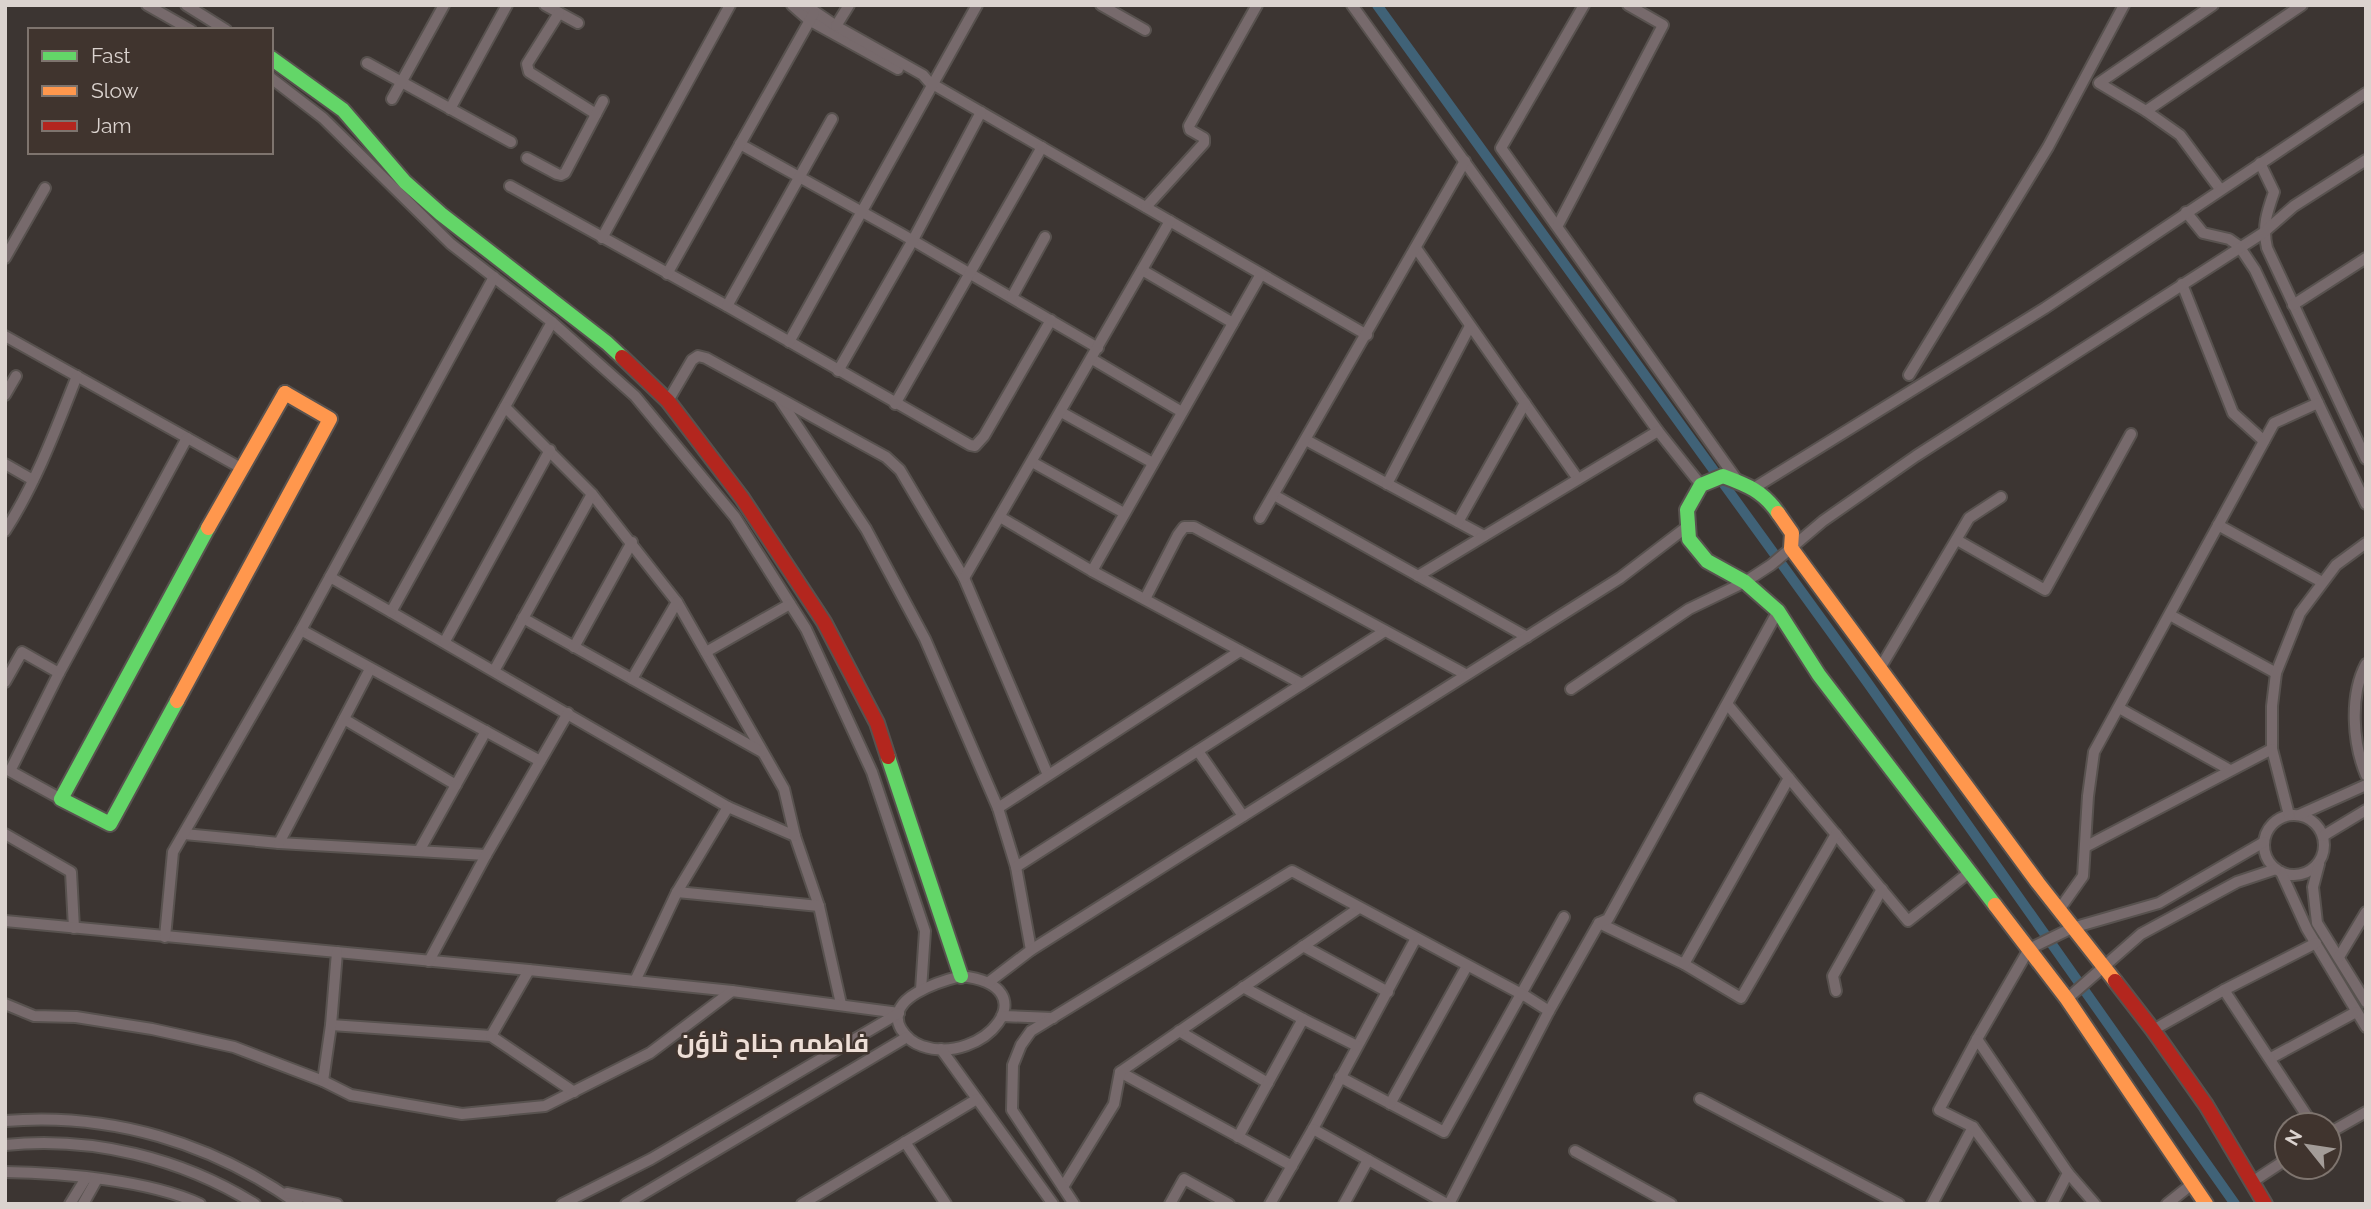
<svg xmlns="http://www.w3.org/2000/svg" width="2371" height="1209" font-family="Raleway,Cairo,sans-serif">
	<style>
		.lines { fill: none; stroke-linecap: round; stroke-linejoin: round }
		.canal { stroke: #406277; stroke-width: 10 }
		.street-casing { stroke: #58524f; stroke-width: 14 }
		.fast-casing { stroke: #58524f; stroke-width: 18 }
		.slow-casing { stroke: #58524f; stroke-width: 18 }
		.jam-casing { stroke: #58524f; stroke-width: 18 }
		.street { stroke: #776a6c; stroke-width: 10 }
		.fast { stroke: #63d668; stroke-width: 14 }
		.slow { stroke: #ff974d; stroke-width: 14 }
		.jam { stroke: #b3261e; stroke-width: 14 }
		.labels { text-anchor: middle; stroke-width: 5; stroke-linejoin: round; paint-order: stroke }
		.district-label { font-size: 26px; font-weight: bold; fill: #edded6; stroke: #40342e }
	</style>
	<rect width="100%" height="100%" fill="#3c3532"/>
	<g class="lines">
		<path class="canal" d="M1377,5L1867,682L2235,1204"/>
		<defs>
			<g id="street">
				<path d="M147,5L191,30"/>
				<path d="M186,5L226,30"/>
				<path d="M545,5L578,23"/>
				<path d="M792,5L809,20L898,69"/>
				<path d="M805,5L836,26L923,75L929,82L1367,335"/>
				<path d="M1101,5L1145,30"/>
				<path d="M1352,5L1658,431L1701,485"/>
				<path d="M1584,5L1501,148L1737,480"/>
				<path d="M2213,5L2099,83L2146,111L2302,5"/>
				<path d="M559,13L527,64L529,72L596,114"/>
				<path d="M836,26L849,5"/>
				<path d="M367,63L511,142"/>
				<path d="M271,78L323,118L451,244L552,322L635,396L735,517L806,629L872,772L925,931L921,990"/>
				<path d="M392,99L444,5"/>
				<path d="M450,109L507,5"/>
				<path d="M2146,111L2180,135L2220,189"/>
				<path d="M740,144L900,233L1098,348"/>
				<path d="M527,158L557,174L561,175L565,173L603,101"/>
				<path d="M2260,163L2274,192C2267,212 2262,227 2267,248L2366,459"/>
				<path d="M510,186L727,306L970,445L975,446L984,436L1051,320"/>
				<path d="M1146,207L1204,143V138L1190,130L1189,126L1257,5"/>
				<path d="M2186,212L2203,233L2229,239L2239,246L2255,270L2318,403"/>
				<path d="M1558,225L1663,25L1628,5"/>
				<path d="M602,238L730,5"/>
				<path d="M1416,248L1578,479"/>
				<path d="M5,258L45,188"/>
				<path d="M1142,270L1233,323"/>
				<path d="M667,274L814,13"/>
				<path d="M2182,284L2233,413L2264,441"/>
				<path d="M1012,297L1045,237"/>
				<path d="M2293,305L2366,258"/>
				<path d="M727,306L832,119"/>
				<path d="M552,322L391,612L728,807L795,836L819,906L841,1004"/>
				<path d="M5,336L241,468"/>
				<path d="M789,342L977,5"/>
				<path d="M1092,359L1182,412"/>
				<path d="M838,371L913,240L981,112"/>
				<path d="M1909,375L2048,147L2124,5"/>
				<path d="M5,395L16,376"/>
				<path d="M780,400L866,529L925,639L998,808L1016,867L1031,950"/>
				<path d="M668,401L692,360L698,356L706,358L886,457L900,470L964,578L1048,775"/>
				<path d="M895,404L1042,147"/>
				<path d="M505,407L592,494L677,602L784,789L795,836"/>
				<path d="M1061,412L1153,463"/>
				<path d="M1306,440L1484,536"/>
				<path d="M1032,462L1124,513"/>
				<path d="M5,464L33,480"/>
				<path d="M1387,484L1470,326"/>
				<path d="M1754,488L2045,308L2366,93"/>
				<path d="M1274,495L1527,637"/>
				<path d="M1000,517L1092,571L1302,684"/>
				<path d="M1260,518L1465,161"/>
				<path d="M1458,522L1525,403"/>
				<path d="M2218,525L2322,582"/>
				<path d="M5,531C36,483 56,429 77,376"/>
				<path d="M1957,540L2045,590L2131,434"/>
				<path d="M1092,571L1261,274"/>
				<path d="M1418,576L1658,431"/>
				<path d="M330,577L391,612"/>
				<path d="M964,578L1170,221"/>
				<path d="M1145,599L1178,535L1184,527H1194L1465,674"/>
				<path d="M2170,615L2276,673"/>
				<path d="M523,618L762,752"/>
				<path d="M301,630L540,761"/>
				<path d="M445,641L550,450"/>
				<path d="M574,647L632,542"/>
				<path d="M706,652L790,604"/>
				<path d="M2366,664C2349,696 2353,744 2366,775"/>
				<path d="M1879,670L1969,518L2001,497"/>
				<path d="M494,671L592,494"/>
				<path d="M632,679L677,602"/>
				<path d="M5,682L22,652L59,673"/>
				<path d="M1571,689L1689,609L1745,582L1771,565L1823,521L1916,456L2263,233L2294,206L2366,160"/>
				<path d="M1728,705L1908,921L1971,871"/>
				<path d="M2119,708L2230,770"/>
				<path d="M344,719L456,785"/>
				<path d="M2272,749V706L2276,673L2300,613L2336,565L2366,543"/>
				<path d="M1198,751L1243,816"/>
				<path d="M61,799L10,771L59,673L187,438"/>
				<path d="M998,808L1240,651"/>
				<circle cx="2294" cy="845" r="30"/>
				<path d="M2299,815L2366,785"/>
				<path d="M5,834L71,872L74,928"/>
				<path d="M184,834L279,843L486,855"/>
				<path d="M2323,836L2366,810"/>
				<path d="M279,843L370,669"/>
				<path d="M2085,847L2272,749L2289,815"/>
				<path d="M419,851L486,731"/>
				<path d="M2319,864L2313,887L2317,923L2366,1002"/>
				<path d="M1016,867L1385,631"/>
				<path d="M2281,872L2307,929L2366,1027"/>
				<path d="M677,892L819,906"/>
				<path d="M2059,910L2083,876L2088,796L2094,752L2274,423L2318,403L2366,504"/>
				<path d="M5,921L529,970L732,991L899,1013"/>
				<path d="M1599,923L1684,964L1741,998L1836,834"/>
				<path d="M165,937L173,852L301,630L494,277"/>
				<path d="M1303,946L1388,992"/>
				<path d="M2339,957L2366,912"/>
				<path d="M429,961L486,855L568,713"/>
				<path d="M1684,964L1789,778"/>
				<path d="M961,976C1051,986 983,1067 922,1046C913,1043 906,1037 901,1029C883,998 941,981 961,976Z"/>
				<path d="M635,981L677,892L728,807"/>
				<path d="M989,982L1031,950L1620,578L1688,526"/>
				<path d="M1243,987L1303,1019"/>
				<path d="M1836,991L1833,976L1882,889"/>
				<path d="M2067,999L2141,934L2237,882L2276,869"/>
				<path d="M5,1004L34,1016L76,1017L152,1029L234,1047L323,1081L351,1095L462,1114L545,1106L650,1053L732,991"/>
				<path d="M1549,1011L1599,923L1608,919L1778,611"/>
				<path d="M1002,1016L1053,1018"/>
				<path d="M331,1025L491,1036L574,1092"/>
				<path d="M2153,1030L2224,990"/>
				<path d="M1179,1031L1268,1083"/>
				<path d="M491,1036L529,970"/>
				<path d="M1977,1039L2029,949L2072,928L2159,903L2264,842"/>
				<path d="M941,1049L1053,1204"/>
				<path d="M2271,1058L2356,1012"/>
				<path d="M1120,1072L1292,1166"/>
				<path d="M1340,1077L1444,1132L1564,917"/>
				<path d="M323,1081L331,1025L337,952"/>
				<path d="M1700,1099L1899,1204"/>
				<path d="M1390,1104L1467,966"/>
				<path d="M5,1121C111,1112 212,1143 298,1204"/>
				<path d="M2313,1125L2224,990L2316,943"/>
				<path d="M1313,1129L1416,938"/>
				<path d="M2329,1133L2366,1112"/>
				<path d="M1238,1137L1303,1019L1357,1046"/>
				<path d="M905,1142L946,1204"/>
				<path d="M5,1145C92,1136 181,1158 255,1204"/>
				<path d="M1575,1151L1671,1204"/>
				<path d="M5,1172C62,1173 149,1180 200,1204"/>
				<path d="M2068,1173L2095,1204"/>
				<path d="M2252,1182L2287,1159"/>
				<path d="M1063,1187L1114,1104L1120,1072L1359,908"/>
				<path d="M287,1193L337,1204"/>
				<path d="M70,1204L86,1178"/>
				<path d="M83,1204L97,1179"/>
				<path d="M562,1204L651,1159L899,1013"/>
				<path d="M626,1204L907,1037"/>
				<path d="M802,1204L977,1099"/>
				<path d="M1074,1204L1012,1110L1013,1065L1021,1045L1031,1031L1292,871L1527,997L1549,1011L1449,1204"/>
				<path d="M1170,1204L1184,1179L1229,1204"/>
				<path d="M1270,1204L1313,1129L1447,1204"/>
				<path d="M1344,1204L1368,1160"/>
				<path d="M1932,1204L1973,1127"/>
				<path d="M2030,1204L1973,1127L1939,1110L1977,1039L2068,1173L2052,1204"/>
				<path d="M2167,1204L2192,1184"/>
			</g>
			<g id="fast">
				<path d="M271,58L343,110L405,182L441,214L607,343L622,357"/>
				<path d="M1778,513C1763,491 1747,485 1723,476L1701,485L1687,510L1689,539L1707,561L1745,582L1778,611L1819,675L1995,905"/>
				<path d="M177,701L110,824L61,799L208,528"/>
				<path d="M888,757L961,976"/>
			</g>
			<g id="slow">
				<path d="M1778,513L1792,533L1791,548L2038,883L2115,981"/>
				<path d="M208,528L285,393"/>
				<path d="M177,701L330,419L285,393"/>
				<path d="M1995,905L2067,999L2206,1204"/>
			</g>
			<g id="jam">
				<path d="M622,357L668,401L742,498L824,622L877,723L888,757"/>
				<path d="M2115,981L2153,1030L2206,1105L2265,1204"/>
			</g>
		</defs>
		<use href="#street" class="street-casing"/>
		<use href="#fast" class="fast-casing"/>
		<use href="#slow" class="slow-casing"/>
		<use href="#jam" class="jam-casing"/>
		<use href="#street" class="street"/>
		<use href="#fast" class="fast"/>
		<use href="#slow" class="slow"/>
		<use href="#jam" class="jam"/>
	</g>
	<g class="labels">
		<g class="district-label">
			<text x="773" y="1052">فاطمہ جناح ٹاؤن</text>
		</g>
	</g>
	<rect width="2371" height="1209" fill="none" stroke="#dbd3cf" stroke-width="14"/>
	<rect x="28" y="28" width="245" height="126" fill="#40342e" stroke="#7e746e" stroke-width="2"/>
	<rect x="42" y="51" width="35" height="10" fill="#63d668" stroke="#7e746e" stroke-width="2"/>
	<text x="91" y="63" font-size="21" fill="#dbd3cf">Fast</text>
	<rect x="42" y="86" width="35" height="10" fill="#ff974d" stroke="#7e746e" stroke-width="2"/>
	<text x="91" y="98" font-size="21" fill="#dbd3cf">Slow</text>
	<rect x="42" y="121" width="35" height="10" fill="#b3261e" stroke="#7e746e" stroke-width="2"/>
	<text x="91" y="133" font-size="21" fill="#dbd3cf">Jam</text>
	<g transform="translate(2308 1146) rotate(300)"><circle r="33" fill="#40342e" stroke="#7e746e" stroke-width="2"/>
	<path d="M0-5L12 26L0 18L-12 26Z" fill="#a39c98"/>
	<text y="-10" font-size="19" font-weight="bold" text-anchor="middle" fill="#dbd3cf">N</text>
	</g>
</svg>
